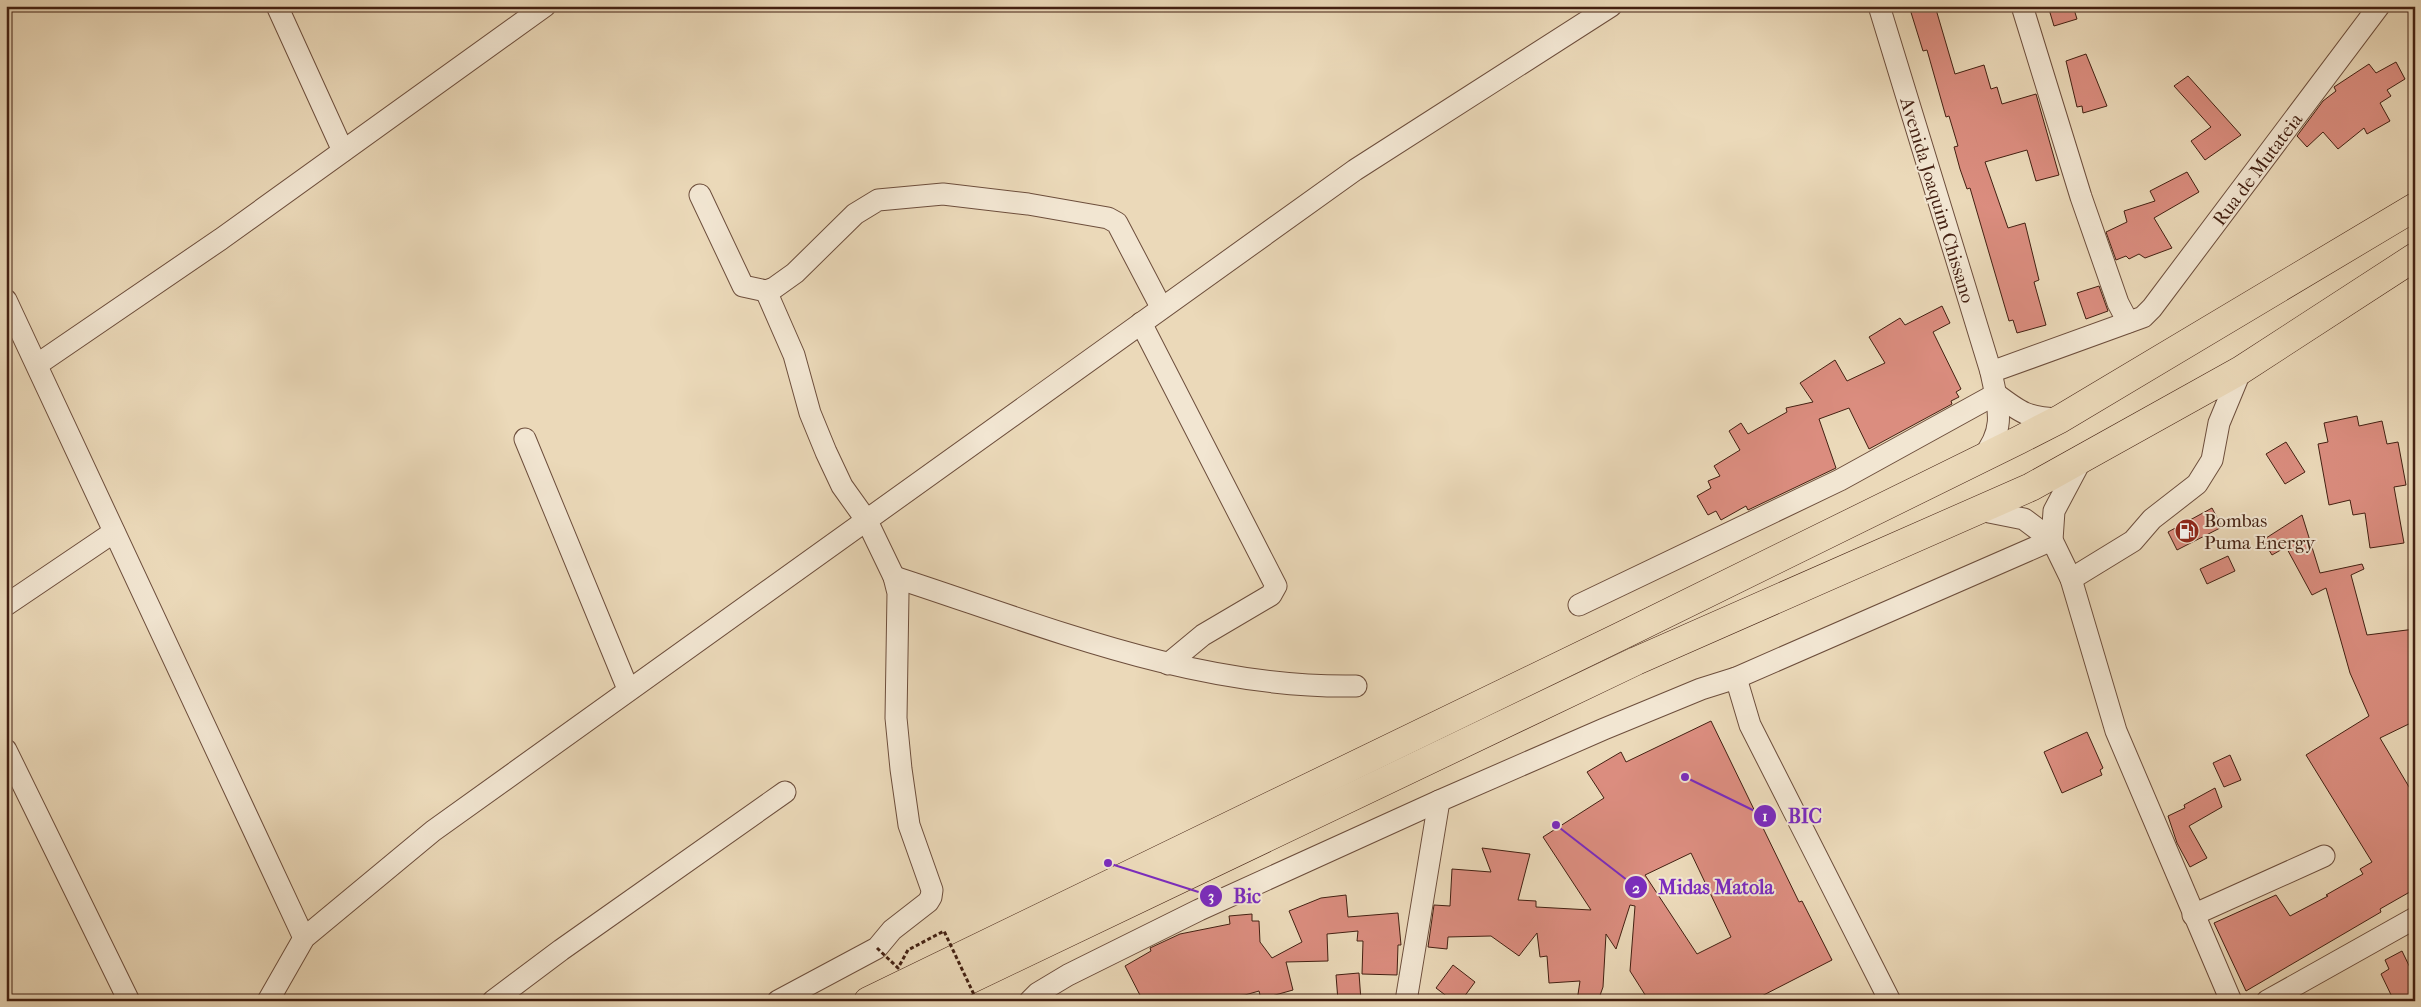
<svg xmlns="http://www.w3.org/2000/svg" width="2421" height="1007" font-family="'IM FELL French Canon',serif">
	<style>
		.building { fill: #db8d7f; stroke: #432012; fill-rule: evenodd }
		.lines { fill: none; stroke-linecap: round; stroke-linejoin: round }
		.minor-casing { stroke: #6d4e3c; stroke-width: 23 }
		.highway-casing { stroke: #432012; stroke-width: 29 }
		.minor { stroke: #f2e6d2; stroke-width: 21 }
		.highway { stroke: #ebd9b9; stroke-width: 28 }
		.path-bridge { stroke: #432012; stroke-width: 3; stroke-dasharray: 4 2.5; stroke-linecap: butt }
		.labels { text-anchor: middle; stroke-width: 4; stroke-linejoin: round; paint-order: stroke }
		.street-label { font-size: 19px; fill: #432012; stroke: #f2e6d2 }
		.poi-label { font-size: 19px; fill: #432012; stroke: #f2e6d2; text-anchor: start }
		.leader { fill: none; stroke: #7b2cbf; stroke-width: 2 }
		.callout-dot { fill: #7b2cbf; stroke: #f2e6d2; stroke-width: 2 }
		.mark-label { font-size: 15px; text-anchor: middle; font-weight: bold; fill: #fff }
		.callout-label { font-size: 20px; text-anchor: middle; font-weight: bold; fill: #7b2cbf; stroke: #f2e6d2; stroke-width: 4; stroke-linejoin: round; paint-order: stroke }
	</style>
	<rect width="100%" height="100%" fill="#ebd9b9"/>
	<filter id="stains"><feTurbulence type="fractalNoise" baseFrequency=".004" numOctaves="4"/><feColorMatrix values="0 0 0 0 .2 0 0 0 0 .09 0 0 0 0 .02 0 0 0 .5 -.17"/></filter>
	<radialGradient id="worn" r=".72"><stop offset=".6" stop-color="#630" stop-opacity="0"/><stop offset="1" stop-color="#630" stop-opacity=".3"/></radialGradient>
	<g class="building">
		<path d="M1909,6H1935L1955,74L1984,65L1991,89L1997,87L2002,104L2036,94L2059,175L2036,181L2027,150L1985,162L2008,228L2025,223L2039,280L2034,282L2046,325L2017,333L2013,320L2009,321L1970,188L1967,189L1960,169L1954,147L1958,146L1949,116L1946,117L1927,50L1923,51Z"/>
		<path d="M2048,6H2073L2077,19L2054,26Z"/>
		<path d="M2086,54L2107,106L2083,113L2082,106L2077,107L2066,61Z"/>
		<path d="M2396,62L2405,79L2387,90L2391,96L2380,103L2390,121L2367,134L2364,128L2338,149L2323,132L2307,147L2297,136L2323,101L2336,91L2334,87L2369,64L2376,73Z"/>
		<path d="M2188,76L2241,135L2205,160L2191,141L2211,127L2174,86Z"/>
		<path d="M2187,172L2199,192L2154,218L2172,248L2145,258L2139,254L2129,259L2126,256L2116,260L2106,232L2127,222L2124,211L2155,201L2150,191Z"/>
		<path d="M2099,286L2108,311L2086,319L2077,293Z"/>
		<path d="M1942,306L1950,323L1933,332L1961,389L1956,392L1959,397L1951,401L1952,404L1869,449L1849,408L1819,419L1836,468L1748,510L1746,506L1721,520L1716,511L1708,515L1697,496L1711,488L1708,481L1720,476L1714,466L1740,450L1729,431L1741,423L1748,434L1787,412L1786,408L1813,402L1800,383L1835,360L1847,381L1885,363L1869,337L1900,318L1905,325Z"/>
		<path d="M2357,416L2359,426L2382,421L2387,444L2398,442L2406,485L2394,487L2404,543L2370,548L2365,513L2353,515L2350,500L2329,505L2318,444L2328,442L2324,423Z"/>
		<path d="M2286,442L2305,472L2285,484L2266,454Z"/>
		<path d="M2212,508L2222,527L2177,550L2168,532Z"/>
		<path d="M2302,515L2320,573L2362,564L2364,569L2351,575L2367,635L2415,629V721L2380,738L2415,797V889L2380,909L2381,912L2246,991L2214,923L2276,895L2290,916L2328,896L2326,895L2363,874L2360,869L2372,862L2306,755L2369,716L2350,673L2326,588L2312,595L2286,547L2272,555L2263,540Z"/>
		<path d="M2228,556L2235,571L2207,584L2200,569Z"/>
		<path d="M1711,721L1799,902L1802,901L1832,960L1752,1001H1649L1630,971L1635,906L1630,905L1616,949L1606,934L1603,987L1598,1001H1577L1580,981L1549,983L1547,956L1540,957L1537,933L1519,956L1491,936L1448,937L1447,949L1428,947L1434,905L1450,906L1452,869L1491,872L1482,848L1530,854L1518,900L1536,901V907L1591,910L1543,837L1604,798L1587,772L1621,752L1626,762ZM1691,853L1731,937L1697,954L1645,875Z"/>
		<path d="M2087,732L2103,768L2100,770L2102,775L2062,793L2044,752Z"/>
		<path d="M2230,755L2241,780L2224,787L2213,763Z"/>
		<path d="M2215,788L2222,807L2189,826L2207,858L2190,867L2177,843L2168,816L2185,808L2184,805Z"/>
		<path d="M1346,895L1348,917L1398,913L1401,945H1398L1397,975L1362,974L1363,941H1357L1358,931L1327,934L1328,961L1286,962L1293,990L1261,999L1259,991L1245,995L1176,1001H1143L1125,966L1151,951L1150,948L1180,934L1230,924L1229,916L1252,914V921H1259L1260,942L1272,958L1302,942L1289,911L1321,898Z"/>
		<path d="M2402,951L2415,978V1001H2394L2381,974L2389,969L2385,960Z"/>
		<path d="M1453,965L1475,982L1461,1001H1453L1436,988Z"/>
		<path d="M1359,973L1361,1001H1338L1336,975Z"/>
	</g>
	<g class="lines">
		<defs>
			<g id="minor">
				<path d="M277,6L343,151"/>
				<path d="M1879,6L1991,372C1998,407 2007,428 1982,458"/>
				<path d="M2022,6L2081,197L2118,303L2128,322"/>
				<path d="M700,195L743,286L766,291L774,288L795,273L855,214L878,200L943,194L1028,204L1108,218L1117,223L1161,307"/>
				<path d="M766,291L794,355L810,413L826,452L842,486L867,521L894,577L898,593L896,718L901,769L909,825L932,890L931,897L928,902L892,930L877,948L778,1001"/>
				<path d="M6,300L304,938"/>
				<path d="M1141,323L1276,586L1271,595L1203,635L1168,664"/>
				<path d="M38,364L221,239L545,6"/>
				<path d="M1991,372L2143,317L2152,308L2379,6"/>
				<path d="M1996,394C2021,413 2028,418 2060,419"/>
				<path d="M525,439L628,689"/>
				<path d="M2081,460L2054,511L2052,540L2071,579L2116,731L2231,1001"/>
				<path d="M1979,510L2024,519L2052,540"/>
				<path d="M894,577C1045,626 1195,689 1356,686"/>
				<path d="M2071,579L2133,541L2152,519L2197,484L2212,460L2219,423L2241,370"/>
				<path d="M6,605L114,532"/>
				<path d="M1579,605L1840,480L1996,394"/>
				<path d="M1736,678L1750,725L1890,1001"/>
				<path d="M6,750L129,1001"/>
				<path d="M2193,915L2324,856"/>
				<path d="M268,1001L304,938L433,831L1355,170L1611,6"/>
				<path d="M493,1001L561,950L785,792"/>
				<path d="M1030,1001L1038,993L1068,975L1199,910L1439,801L1604,729L1701,689L1736,678L2052,540"/>
				<path d="M1406,1001L1439,801"/>
				<path d="M2267,1001L2415,918"/>
			</g>
			<g id="highway">
				<path d="M868,1001L1621,636L2019,440L2060,419L2415,207"/>
				<path d="M925,1001L1636,661L2031,487L2241,370L2415,257"/>
			</g>
		</defs>
		<use href="#minor" class="minor-casing"/>
		<use href="#highway" class="highway-casing"/>
		<use href="#minor" class="minor"/>
		<use href="#highway" class="highway"/>
		<path class="path-bridge" d="M877,948L898,968L908,950L944,931L977,1001"/>
	</g>
	<defs>
		<symbol id="fuel-disc" viewBox="-11 -11 22 22"><circle r="9.5" fill="#8f2418" stroke="#f2e6d2"/><path d="M-5.5-6h7V0h2V4h1.3V-2.5L3-4.5l.8-.8L6-3V5H2.5V1h-1V6h-7ZM-4.2-4.7v3.2H.2V-4.7Z" fill="#fff"/></symbol>
	</defs>
	<g fill-rule="evenodd">
		<use href="#fuel-disc" x="2173" y="517" width="28" height="28"/>
	</g>
	<g class="labels">
		<g class="street-label">
			<text transform="translate(2257 169) rotate(-53)" y="7">Rua de Mutateia</text>
			<text transform="translate(1938 200) rotate(73)" y="7">Avenida Joaquim Chissano</text>
		</g>
		<g class="poi-label">
			<text x="2204" y="527">Bombas<tspan x="2204" dy="22">Puma Energy</tspan></text>
		</g>
	</g>
	<path class="leader" d="M1685 777L1765 816M1556 825L1636 887M1108 863L1211 896"/>
	<g class="callout-dot">
		<circle cx="1685" cy="777" r="5"/>
		<circle cx="1556" cy="825" r="5"/>
		<circle cx="1108" cy="863" r="5"/>
		<circle cx="1765" cy="816" r="12"/>
		<circle cx="1636" cy="887" r="12"/>
		<circle cx="1211" cy="896" r="12"/>
	</g>
	<g class="mark-label">
		<text x="1765" y="821">1</text>
		<text x="1636" y="893">2</text>
		<text x="1211" y="901">3</text>
	</g>
	<g class="callout-label">
		<text x="1805" y="823">BIC</text>
		<text x="1716" y="894">Midas Matola</text>
		<text x="1247" y="903">Bic</text>
	</g>
	<rect width="2421" height="1007" fill="none" stroke="#ebd9b9" stroke-width="25"/>
	<rect x="8" y="8" width="2406" height="992" fill="none" stroke="#432012" stroke-width="2.5"/>
	<rect x="12" y="12" width="2396" height="982" fill="none" stroke="#432012"/>
	<rect width="100%" height="100%" filter="url(#stains)"/>
	<rect width="100%" height="100%" fill="url(#worn)"/>
</svg>
